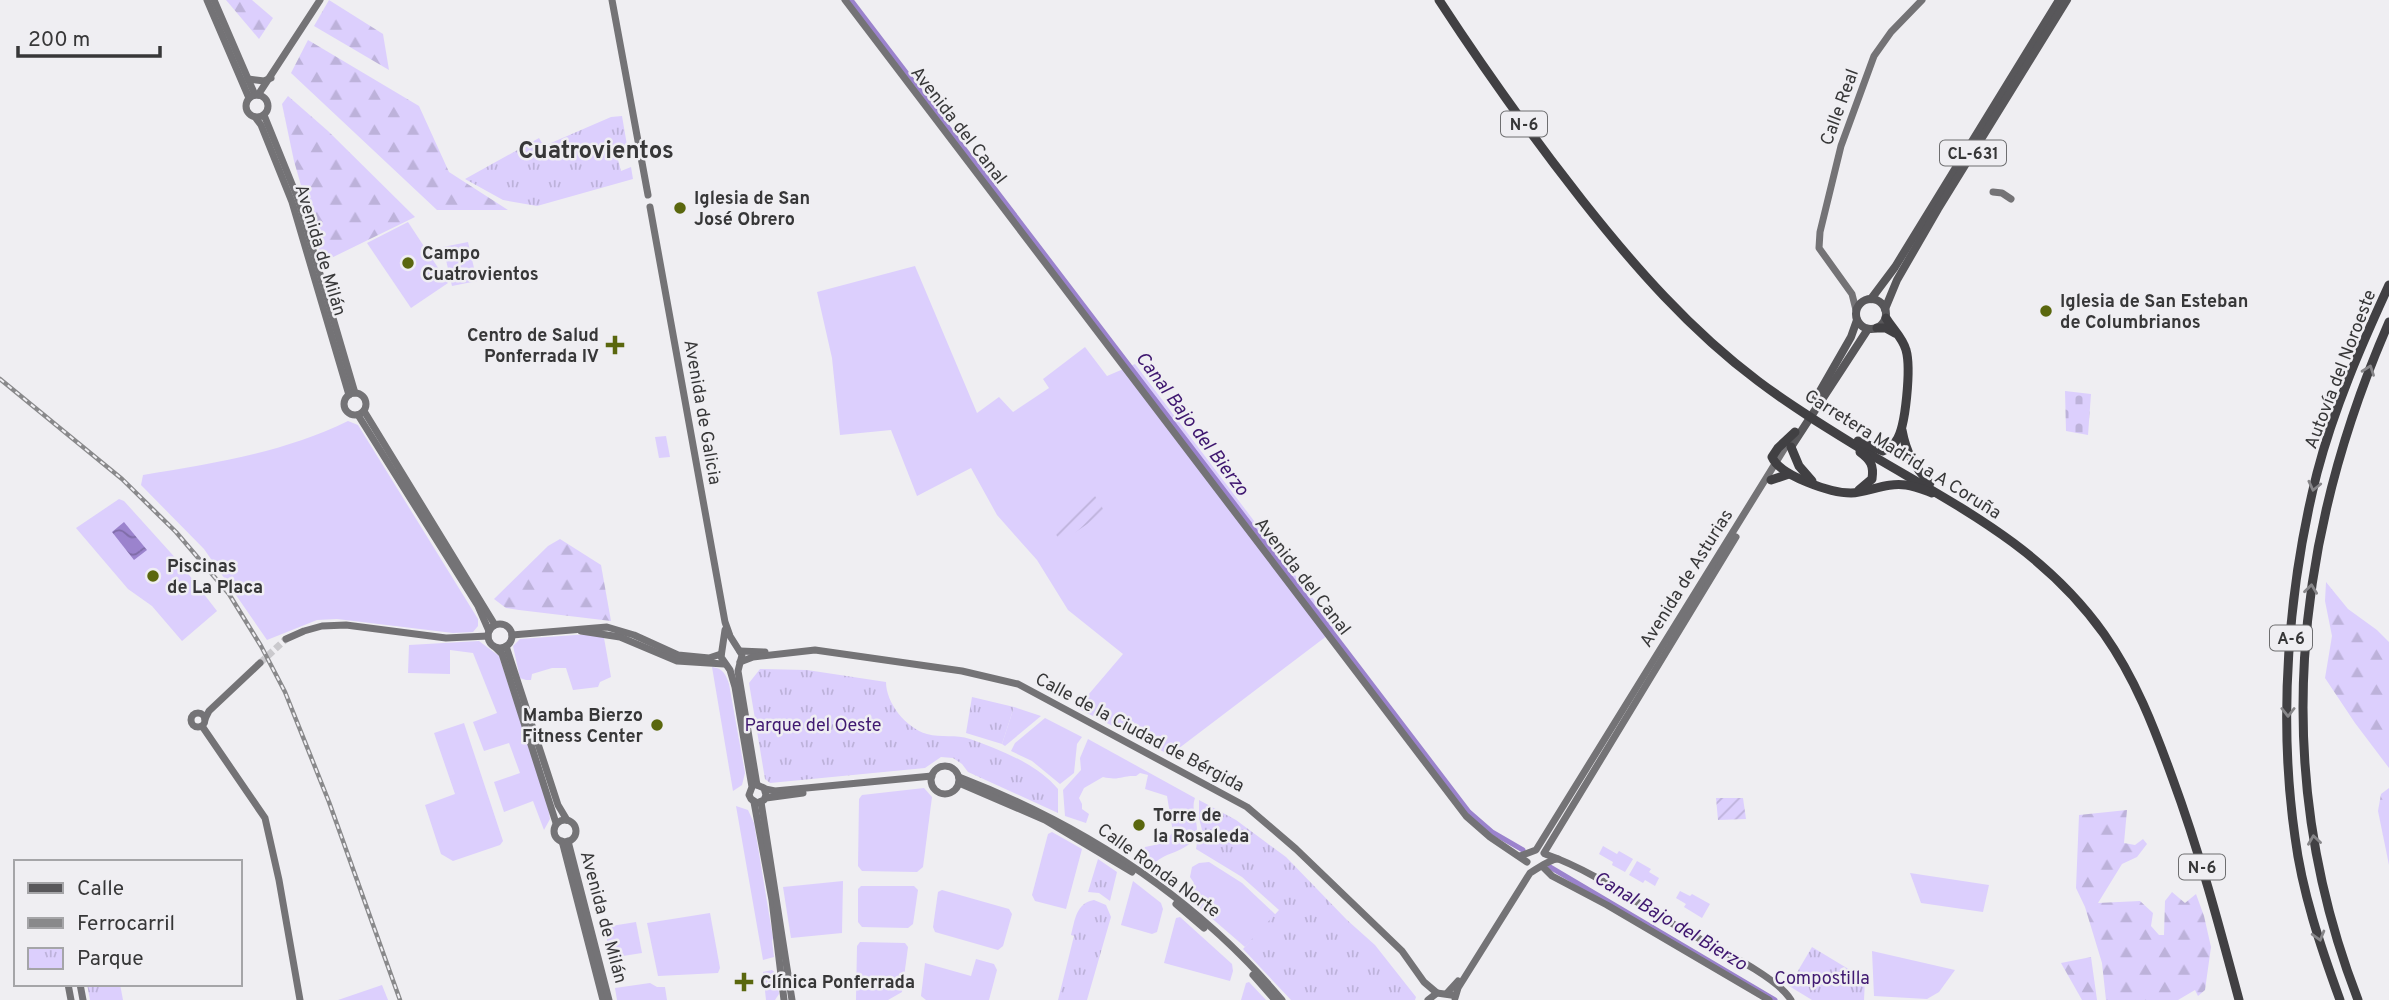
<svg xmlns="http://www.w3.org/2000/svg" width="2389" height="1000" font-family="Overpass,sans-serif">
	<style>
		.grass { fill: #dccffd }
		.forest { fill: url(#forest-firs) }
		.cemetery { fill: url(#cemetery-stones) }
		.park { fill: url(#park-tufts) }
		.garden { fill: url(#garden-furrows) }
		.water { fill: url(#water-waves) }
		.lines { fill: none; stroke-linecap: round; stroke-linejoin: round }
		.canal { stroke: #9b83cd; stroke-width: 5 }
		.secondary-tunnel { stroke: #cac9cd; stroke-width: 7; stroke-dasharray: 7 3.5; stroke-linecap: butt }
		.secondary { stroke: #747376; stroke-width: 7 }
		.primary { stroke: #58575a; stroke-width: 8 }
		.highway { stroke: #414043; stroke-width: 9 }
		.rail-casing { stroke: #89898b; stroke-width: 4.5 }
		.rail { stroke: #efeef2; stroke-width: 2; stroke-dasharray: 5; stroke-linecap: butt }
		.oneway { stroke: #878689 }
		.poi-dot { fill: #5a670e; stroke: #efeef2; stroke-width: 2.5 }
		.labels { text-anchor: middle; stroke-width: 5; stroke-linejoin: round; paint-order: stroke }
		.shield { fill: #efeef2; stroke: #6e6e70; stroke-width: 2 }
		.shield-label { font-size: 16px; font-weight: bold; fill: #373738 }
		.street-label { font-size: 18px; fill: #373738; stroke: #efeef2 }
		.poi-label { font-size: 18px; font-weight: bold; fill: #373738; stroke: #efeef2; text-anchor: start }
		.park-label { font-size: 18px; fill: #401971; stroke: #efeef2 }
		.water-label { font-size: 19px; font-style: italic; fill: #3e166f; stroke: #efeef2 }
		.district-label { font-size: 24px; font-weight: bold; fill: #373738; stroke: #efeef2 }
	</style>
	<defs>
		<pattern id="forest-firs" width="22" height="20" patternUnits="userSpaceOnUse" patternTransform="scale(1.75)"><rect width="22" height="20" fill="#dccffd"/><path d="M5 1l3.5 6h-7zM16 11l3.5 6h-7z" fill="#bdb2da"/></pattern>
		<pattern id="cemetery-stones" width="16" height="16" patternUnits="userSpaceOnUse" patternTransform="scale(1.75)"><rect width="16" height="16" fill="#dccffd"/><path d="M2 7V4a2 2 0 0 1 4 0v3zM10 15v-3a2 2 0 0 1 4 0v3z" fill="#bdb2da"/></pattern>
		<pattern id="park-tufts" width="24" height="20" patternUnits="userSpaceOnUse" patternTransform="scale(1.75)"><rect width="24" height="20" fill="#dccffd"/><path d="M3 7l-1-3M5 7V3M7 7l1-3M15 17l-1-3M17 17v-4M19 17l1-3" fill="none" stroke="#bdb2da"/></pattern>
		<pattern id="garden-furrows" width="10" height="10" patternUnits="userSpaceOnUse" patternTransform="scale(1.75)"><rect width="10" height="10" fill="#dccffd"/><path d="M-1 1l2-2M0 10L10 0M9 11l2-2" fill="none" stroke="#bdb2da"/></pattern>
		<pattern id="water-waves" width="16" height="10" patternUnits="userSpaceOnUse" patternTransform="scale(1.75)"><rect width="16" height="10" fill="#9b83cd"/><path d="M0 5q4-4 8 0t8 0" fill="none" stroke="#7f6ca7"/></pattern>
	</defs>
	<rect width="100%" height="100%" fill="#efeef2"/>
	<g class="grass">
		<path d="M408,222L448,283L411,308L367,243Z"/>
		<path d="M468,242L477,281L452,286L443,247Z"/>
		<path d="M915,266L977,413L999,397L1013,412L1049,388L1043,379L1085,347L1107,376L1135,364L1336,629L1170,755L1077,708L1123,654L1068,610L1037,560L997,515L971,468L917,496L891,430L840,435L832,358L817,292Z"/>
		<path d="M348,421L358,425L478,619V626L473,632L453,633L337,619L317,620L267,640L204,549L141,485L143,475C215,463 282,453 348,421Z"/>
		<path d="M666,436L670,457L659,458L655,437Z"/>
		<path d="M119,499L124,501L179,562L217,611L182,641L152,606L128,589L76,528Z"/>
		<path d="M589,634L604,638L611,677L600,682L598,687L573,690L566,668H552L532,674L531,680H526L520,678L513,646L520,639Z"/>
		<path d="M479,641L499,656L548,806L550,819L544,830L533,801L504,812L494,782L520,773L509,743L484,751L473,722L497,713L473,653L450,650V674L408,673L409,645Z"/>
		<path d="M712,667C723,668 726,675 729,684L745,773L742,785L733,791Z"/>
		<path d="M1014,707L1041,716L1005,746L1002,744Z"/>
		<path d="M1045,718L1082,737L1077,744L1074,773L1060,784L1032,761L1011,751L1015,743Z"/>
		<path d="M464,723L503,841L500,845L453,861L441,854L425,805L455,794L434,733Z"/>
		<path d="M1088,739L1195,798C1190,812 1200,824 1196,835C1188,854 1161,851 1152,867L1147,857L1143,854L1145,847L1164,843L1173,832L1167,796L1145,789L1148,775L1140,773L1136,776C1122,775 1120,781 1103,777L1084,788L1079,798L1082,804V809L1089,814L1086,823L1065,816L1063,790L1081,770L1080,758Z"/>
		<path d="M924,788L932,797L923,867L917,872L862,871L858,866L859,799L862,795Z"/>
		<path d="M736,806L748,810L754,823L773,938L772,941L774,957L763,960Z"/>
		<path d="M1052,832L1082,849L1066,909L1035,901L1032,895L1048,834Z"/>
		<path d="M1603,846L1617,854L1619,851L1633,859L1625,872L1612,865L1613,862L1599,854Z"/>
		<path d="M1637,861L1651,869L1649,872L1659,878L1655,886L1645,880L1643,883L1629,875Z"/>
		<path d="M1209,862L1242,883L1276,915L1245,947L1186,896L1194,883L1190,877L1192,867L1199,863Z"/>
		<path d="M1910,873L1989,885L1983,912L1921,903Z"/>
		<path d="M843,881L842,933L791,938L783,887Z"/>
		<path d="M1133,881L1161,903L1163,909L1157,932L1152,934L1121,925Z"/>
		<path d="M861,886H914L918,890L913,924L908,928L862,927L858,922V889Z"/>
		<path d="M942,890L1009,909L1012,914L1003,946L998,950L935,932L933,927L938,892Z"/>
		<path d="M1680,891L1690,896L1692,894L1710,904L1702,918L1684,907L1686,904L1676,898Z"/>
		<path d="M710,913L720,968L718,973L658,976L647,923Z"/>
		<path d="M1180,917L1232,964L1233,971L1230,981L1164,963L1176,918Z"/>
		<path d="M636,922L642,953L610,958L605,927Z"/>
		<path d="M860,942L905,943L908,947L902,992L888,1000H856L857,946Z"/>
		<path d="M1872,951L1955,970L1939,992L1927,999L1874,996Z"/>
		<path d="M976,959L994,964L997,970L989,1000H926L921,996L925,963L971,976Z"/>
		<path d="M772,970L777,974L779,994L775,1000H766L763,972Z"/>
		<path d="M1249,982L1266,1000H1241L1246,983Z"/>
		<path d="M650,983L657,987H665L667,1000H617L615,988Z"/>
		<path d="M382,985L388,1000H338Z"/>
	</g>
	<g class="forest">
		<path d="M226,0H252L273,18L259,39Z"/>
		<path d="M329,0L383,34L389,70L314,26Z"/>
		<path d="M308,40L419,106L449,172L508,210H437L291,73Z"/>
		<path d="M288,96L328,131L415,217L323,262L294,161L282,104Z"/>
		<path d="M560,539L601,565L611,621L519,610L506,608L494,599L548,546Z"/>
		<path d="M2326,582L2348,609L2377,630L2389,642V768L2355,723L2325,678L2332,636L2325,601Z"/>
		<path d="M2389,788V865L2378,811L2381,794Z"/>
		<path d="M2127,810L2124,843L2135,845L2143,839L2147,844L2137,857L2122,864L2098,903L2140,901L2153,913L2151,926L2159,935H2164L2165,901L2172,892L2185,903L2196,894L2204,916L2211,947L2205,990L2198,996L2195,990L2178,1000H2106L2102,963L2085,907L2076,888L2079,815Z"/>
		<path d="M2091,957L2097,1000H2082L2061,963Z"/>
	</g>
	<path class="cemetery" d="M2065,391L2091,394L2088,435L2066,431Z"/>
	<g class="park">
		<path d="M622,116L628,151L617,156L621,171L631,167L633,179L537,206L503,200L465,179L539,138L544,146L611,117Z"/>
		<path d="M760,669L807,670L886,682C886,703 906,728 927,734C941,738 956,734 970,739C1000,750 1036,763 1058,789V813L968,772L962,764L953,758L941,757L925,768L770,783L765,779L749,683Z"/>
		<path d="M972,697L1014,707L1002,744L966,733Z"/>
		<path d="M1199,800L1236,820L1286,857L1347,920L1375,945L1416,997L1415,1000H1291L1243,949L1279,910L1242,877L1196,849L1197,843L1203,834L1199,818Z"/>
		<path d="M1098,859L1117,872L1110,901L1099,893L1088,892Z"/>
		<path d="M1094,900L1106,905L1111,917L1087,1000H1058L1074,936L1071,935C1075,920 1076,903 1094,900Z"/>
		<path d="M1812,947L1865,979L1864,1000H1812L1789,986Z"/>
		<path d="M87,984H120L123,1000H90Z"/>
	</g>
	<g class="garden">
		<path d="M1095,496L1105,512L1061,542L1051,527Z"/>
		<path d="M1716,798H1743L1746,819L1718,820Z"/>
	</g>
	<path class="water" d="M124,522L147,550L134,560L112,532Z"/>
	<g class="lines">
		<g class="canal">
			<path d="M851,0L1469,812L1492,832L1523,850"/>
			<path d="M1550,867L1775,1000"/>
		</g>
		<path class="secondary-tunnel" d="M260,663L286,639"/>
		<g class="secondary">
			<path d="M207,0L249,98"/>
			<path d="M214,0L255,95"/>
			<path d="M612,0L648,195"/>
			<path d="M845,0L1466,816L1490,837L1527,862"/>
			<path d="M248,79L264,81L271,78"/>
			<circle cx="257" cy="106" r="11"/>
			<path d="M258,95L320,0"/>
			<path d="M264,115L298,199L355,393"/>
			<path d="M255,117L261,125L292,202L349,395"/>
			<path d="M1993,192L2002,193L2011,199"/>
			<path d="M650,207L725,622L730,636L742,655L738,671L757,785"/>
			<path d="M1856,310L1852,294L1819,248L1820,232L1841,146L1874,56L1891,32L1922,0"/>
			<circle cx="355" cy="404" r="11"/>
			<path d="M364,411L495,625"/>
			<path d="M358,415L478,606L489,631"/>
			<circle cx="500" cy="636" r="12"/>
			<path d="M725,630L721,657L730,670L735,687L752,787L749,795L751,799L757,803L764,800L766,795L764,788L757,785"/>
			<path d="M581,631L620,637L677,661L724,664"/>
			<path d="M512,635L607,627L634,635L678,655L709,658L721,654"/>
			<path d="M286,639L304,631L322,626L346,625L446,638L488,636"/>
			<path d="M506,646L558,805L567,820"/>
			<path d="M496,648L502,654L556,823"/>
			<path d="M740,651L765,652"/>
			<path d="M740,662L753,657L815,650L962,671L1018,684L1247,807L1296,849L1402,951L1424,982L1437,993"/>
			<circle cx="198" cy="720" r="7"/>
			<path d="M205,719L209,711L260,663"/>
			<path d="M202,726L265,818L279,880L300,1000"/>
			<circle cx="945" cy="780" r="14"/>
			<path d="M959,777C1083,825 1196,898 1282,1000"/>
			<path d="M959,783L1045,820L1132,872"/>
			<path d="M765,789L775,791L932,776"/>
			<path d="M766,798L803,793"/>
			<path d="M754,802L772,900L784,1000"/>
			<path d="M761,802L792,1000"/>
			<circle cx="565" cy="831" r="11"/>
			<path d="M562,841L603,1000"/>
			<path d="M568,841L609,1000"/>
			<path d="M1544,853L1736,537"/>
			<path d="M1545,854C1592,870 1635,902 1678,927C1707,944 1775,974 1791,1000"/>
			<path d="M1520,856L1536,850L1791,438"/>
			<path d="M1543,867L1552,876L1607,905L1769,1000"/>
			<path d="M1176,904L1204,928"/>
			<path d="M1253,975L1275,1000"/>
			<path d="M68,984L71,1000"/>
			<path d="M80,984L83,1000"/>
			<path d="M1447,993L1458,981"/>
			<path d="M1455,998L1458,988L1530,873C1537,869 1550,859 1558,859"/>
			<path d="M1428,1000L1437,993L1451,995"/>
		</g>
		<g class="primary">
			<circle cx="1871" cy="314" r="15"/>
			<path d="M1871,299L1895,267L2059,0"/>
			<path d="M1885,309L1897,280L1938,209L2067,0"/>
			<path d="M1816,398L1851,337L1857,320"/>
			<path d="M1791,447L1868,329"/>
		</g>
		<g class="highway">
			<path d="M1439,0C1484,69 1531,135 1582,200C1634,266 1690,330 1758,381C1791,406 1827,428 1863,450C1953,504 2041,545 2104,634C2135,678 2154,727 2172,777C2199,850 2219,925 2239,1000"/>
			<path d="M1877,328H1886L1895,333"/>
			<path d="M1902,430C1906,452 1914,467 1930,483"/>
			<path d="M1795,432L1778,448L1772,457C1780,476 1831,493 1851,493C1869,492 1887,482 1906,485C1915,486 1924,490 1932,493"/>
			<path d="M1858,441L1883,451C1888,448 1893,446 1896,441C1906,428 1911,367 1906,350C1903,338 1892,328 1886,318"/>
			<path d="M1791,447L1799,466L1812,481"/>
			<path d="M1771,480L1789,474"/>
			<path d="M1859,490L1872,479C1874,466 1871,460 1860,452"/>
			<path d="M2340,1000C2321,948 2302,892 2295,837C2278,719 2288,588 2317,473C2334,408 2361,346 2389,285"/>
			<path d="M2358,1000C2270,773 2293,542 2389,322"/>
		</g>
		<defs>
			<path id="rail" d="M0,379L122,479L176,532L229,594L261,646L285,692L329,802L400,1000"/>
		</defs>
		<use href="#rail" class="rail-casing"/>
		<use href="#rail" class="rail"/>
	</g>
	<defs><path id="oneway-chevron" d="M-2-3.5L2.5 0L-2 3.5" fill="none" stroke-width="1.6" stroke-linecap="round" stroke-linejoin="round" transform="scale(1.75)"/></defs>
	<g class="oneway">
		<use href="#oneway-chevron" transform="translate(2369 370) rotate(-70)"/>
		<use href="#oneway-chevron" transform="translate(2314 486) rotate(103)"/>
		<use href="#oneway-chevron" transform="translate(2311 589) rotate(-83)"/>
		<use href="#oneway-chevron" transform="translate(2288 712) rotate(90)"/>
		<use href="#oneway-chevron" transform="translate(2314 840) rotate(-98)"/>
		<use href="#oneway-chevron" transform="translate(2319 936) rotate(74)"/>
	</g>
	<g class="poi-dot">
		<circle cx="680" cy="208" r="7"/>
		<circle cx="408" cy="263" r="7"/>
		<circle cx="2046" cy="311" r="7"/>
		<path d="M611.5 334.5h7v7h7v7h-7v7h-7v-7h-7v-7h7z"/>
		<circle cx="153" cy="576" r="7"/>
		<circle cx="657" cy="725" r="7"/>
		<circle cx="1139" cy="825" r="7"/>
		<path d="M740.5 971.5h7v7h7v7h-7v7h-7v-7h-7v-7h7z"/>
	</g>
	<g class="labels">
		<g class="shield">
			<rect x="1501" y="111.5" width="46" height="25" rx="5"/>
			<rect x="1940" y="140.5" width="66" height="25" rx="5"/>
			<rect x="2270" y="625.5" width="42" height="25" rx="5"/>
			<rect x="2179" y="854.5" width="46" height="25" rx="5"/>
		</g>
		<g class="shield-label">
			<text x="1524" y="130">N-6</text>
			<text x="1973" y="159">CL-631</text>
			<text x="2291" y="644">A-6</text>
			<text x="2202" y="873">N-6</text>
		</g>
		<g class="street-label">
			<text transform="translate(1839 107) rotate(-70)" y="6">Calle Real</text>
			<text transform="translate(959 125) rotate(52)" y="6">Avenida del Canal</text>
			<text transform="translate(321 250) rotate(73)" y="6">Avenida de Milán</text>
			<text transform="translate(2340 369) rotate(-69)" y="6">Autovía del Noroeste</text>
			<text transform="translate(703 412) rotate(80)" y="6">Avenida de Galicia</text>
			<text transform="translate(1903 454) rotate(32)" y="6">Carretera Madrid a A Coruña</text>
			<text transform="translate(1303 576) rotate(52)" y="6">Avenida del Canal</text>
			<text transform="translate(1686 578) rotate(-58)" y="6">Avenida de Asturias</text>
			<text transform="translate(1140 732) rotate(28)" y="6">Calle de la Ciudad de Bérgida</text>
			<text transform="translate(1159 870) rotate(36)" y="6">Calle Ronda Norte</text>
			<text transform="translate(604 917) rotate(75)" y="6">Avenida de Milán</text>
		</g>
		<g class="poi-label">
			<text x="694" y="204">Iglesia de San<tspan x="694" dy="21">José Obrero</tspan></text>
			<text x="422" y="259">Campo<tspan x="422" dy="21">Cuatrovientos</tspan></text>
			<text x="2060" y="307">Iglesia de San Esteban<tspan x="2060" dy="21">de Columbrianos</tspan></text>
			<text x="599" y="341" text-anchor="end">Centro de Salud<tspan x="599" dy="21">Ponferrada IV</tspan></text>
			<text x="167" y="572">Piscinas<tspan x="167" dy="21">de La Placa</tspan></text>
			<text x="643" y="721" text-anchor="end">Mamba Bierzo<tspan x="643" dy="21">Fitness Center</tspan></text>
			<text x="1153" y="821">Torre de<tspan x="1153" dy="21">la Rosaleda</tspan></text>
			<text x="760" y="988">Clínica Ponferrada</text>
		</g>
		<g class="park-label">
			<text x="813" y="731">Parque del Oeste</text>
			<text x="1822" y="984">Compostilla</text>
		</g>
		<g class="water-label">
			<text transform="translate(1193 423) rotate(53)" y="7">Canal Bajo del Bierzo</text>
			<text transform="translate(1671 920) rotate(31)" y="7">Canal Bajo del Bierzo</text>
		</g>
		<g class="district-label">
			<text x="596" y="158">Cuatrovientos</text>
		</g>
	</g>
	<rect x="14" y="860" width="228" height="126" fill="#efeef2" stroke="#a5a5a8" stroke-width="2"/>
	<rect x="28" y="883" width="35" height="10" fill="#58575a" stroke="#a5a5a8" stroke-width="2"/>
	<text x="77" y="895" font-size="21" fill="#373738">Calle</text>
	<rect x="28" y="918" width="35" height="10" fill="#89898b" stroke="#a5a5a8" stroke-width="2"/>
	<text x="77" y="930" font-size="21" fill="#373738">Ferrocarril</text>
	<rect x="28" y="948" width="35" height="21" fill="url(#park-tufts)" stroke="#a5a5a8" stroke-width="2"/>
	<text x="77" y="965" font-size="21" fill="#373738">Parque</text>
	<path d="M18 46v10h142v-10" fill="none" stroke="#373738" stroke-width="3.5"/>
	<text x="28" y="46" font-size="21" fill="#373738" stroke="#efeef2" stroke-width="5" paint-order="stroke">200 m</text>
</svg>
